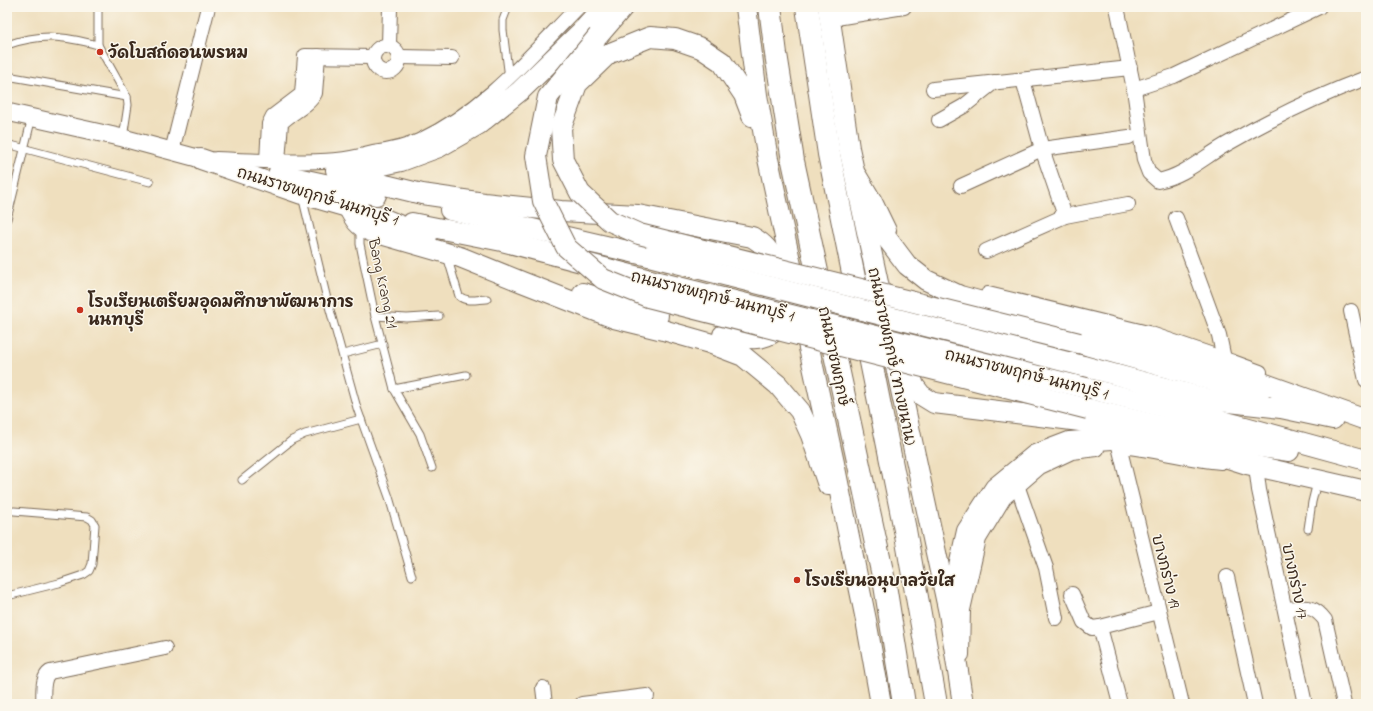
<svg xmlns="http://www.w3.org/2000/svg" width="1373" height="711" font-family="'Indie Flower','Playpen Sans Thai',sans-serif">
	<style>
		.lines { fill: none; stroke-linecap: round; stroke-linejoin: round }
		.service-casing { stroke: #7a6956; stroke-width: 9 }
		.minor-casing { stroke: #7a6956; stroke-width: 16 }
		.tertiary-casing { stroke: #7a6956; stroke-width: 19 }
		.secondary-casing { stroke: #7a6956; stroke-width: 22 }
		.primary-casing { stroke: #7a6956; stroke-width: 24 }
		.service { stroke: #fff; stroke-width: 7 }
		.minor { stroke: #fff; stroke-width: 14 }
		.tertiary { stroke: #fff; stroke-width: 17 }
		.secondary { stroke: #fff; stroke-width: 20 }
		.primary { stroke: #fff; stroke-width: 22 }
		.secondary-bridge-casing { stroke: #7a6956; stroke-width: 22; stroke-linecap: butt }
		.secondary-bridge { stroke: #fff; stroke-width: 20 }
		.poi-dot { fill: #c8321e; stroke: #fbf7ec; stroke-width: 1.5 }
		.labels { text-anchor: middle; stroke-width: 3; stroke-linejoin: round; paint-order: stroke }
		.poi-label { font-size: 16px; font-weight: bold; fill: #3b2a1e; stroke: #fbf7ec; text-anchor: start }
		.street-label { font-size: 16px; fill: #3b2a1e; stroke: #fbf7ec }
	</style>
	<rect width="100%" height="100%" fill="#fbf7ec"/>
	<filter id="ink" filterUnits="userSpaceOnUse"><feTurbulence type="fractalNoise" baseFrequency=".025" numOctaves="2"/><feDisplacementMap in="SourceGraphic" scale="8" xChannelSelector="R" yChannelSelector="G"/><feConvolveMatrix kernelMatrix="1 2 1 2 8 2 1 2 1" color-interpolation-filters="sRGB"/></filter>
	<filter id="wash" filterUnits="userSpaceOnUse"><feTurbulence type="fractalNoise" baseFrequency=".012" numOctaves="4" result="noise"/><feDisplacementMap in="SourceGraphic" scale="16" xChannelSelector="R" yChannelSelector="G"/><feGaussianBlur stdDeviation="0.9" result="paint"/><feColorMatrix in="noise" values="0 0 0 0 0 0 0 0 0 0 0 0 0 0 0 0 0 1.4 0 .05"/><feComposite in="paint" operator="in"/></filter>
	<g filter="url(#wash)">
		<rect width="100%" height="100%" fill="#efdfbe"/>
	</g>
	<g filter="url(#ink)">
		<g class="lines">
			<defs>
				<g id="service">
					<path d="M98,7V45"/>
					<path d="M508,7L503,20V30L509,78"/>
					<path d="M7,45C42,33 63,36 98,45L127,97L128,105L123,138"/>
					<path d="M7,76L127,97"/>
					<path d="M7,144L150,182"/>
					<path d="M302,196L327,299L357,408L389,497L412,576"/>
					<path d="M7,219L32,117"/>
					<path d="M360,227V244L375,316L394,389L420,434L432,468"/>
					<path d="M447,256L459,296C467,303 478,299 487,299"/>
					<path d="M375,316L407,318L439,316"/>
					<path d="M343,354L383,344"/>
					<path d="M394,389L466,375"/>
					<path d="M242,480L292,440L305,434L361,419"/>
					<path d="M1308,529L1312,502L1317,482"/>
					<path d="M7,596L59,583L83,575L89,571L92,564L95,525L92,520L87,517L14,511"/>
				</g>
				<g id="minor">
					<path d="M1117,7L1134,89L1144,160L1149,173L1158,181C1184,176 1204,157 1227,144C1272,118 1318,96 1366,78"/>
					<path d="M830,19L904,7"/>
					<path d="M389,45L390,7"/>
					<circle cx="386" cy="59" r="13"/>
					<path d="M400,57L452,58"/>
					<path d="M1023,80L1042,149L1065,216"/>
					<path d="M933,89L1130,68"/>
					<path d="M1134,89L1174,76L1319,7"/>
					<path d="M939,120L964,106L994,82"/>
					<path d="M172,151L208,7"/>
					<path d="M216,159C256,161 297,163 337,160C349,159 361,156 373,153C388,151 405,148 419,141C485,110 528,58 578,7"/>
					<path d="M267,161L269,124L273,116L302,94L305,56L373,57"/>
					<path d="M278,161L281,123C291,112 308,107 315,93L318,56"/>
					<path d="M859,174L874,199L889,230"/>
					<path d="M961,186L1042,149L1129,137"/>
					<path d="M1176,218L1219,335L1224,359"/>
					<path d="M986,251L1065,216L1128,204"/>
					<path d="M988,294L1148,333L1233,362L1260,372"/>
					<path d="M1351,311L1366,380"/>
					<path d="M1119,446C1154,449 1187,459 1221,462"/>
					<path d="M1119,446L1182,704"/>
					<path d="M1256,466L1259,490L1305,704"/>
					<path d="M1017,485L1046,568L1056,618"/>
					<path d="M1227,577L1255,704"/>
					<path d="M1072,594L1084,622L1092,628L1100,627"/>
					<path d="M1285,609C1304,608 1312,603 1325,620L1344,704"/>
					<path d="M962,655L963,610L979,539L1004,498L1040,467L1072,452L1097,449"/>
					<path d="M543,688L545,704"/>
					<path d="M43,704C44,694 41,678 50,672L165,648"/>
					<path d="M582,704L647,696"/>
					<path d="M1120,704L1100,627L1159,612"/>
				</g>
				<path id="tertiary" d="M7,112L123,138L201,159"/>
				<g id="secondary">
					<path d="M746,7L757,95L768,159L834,463L866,620L881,704"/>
					<path d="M828,7L849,148L949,613L963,704"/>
					<path d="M598,36L623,7"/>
					<path d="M608,54L650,37L675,39L701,48L722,62L744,95L752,116"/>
					<path d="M201,159L302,194L361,211"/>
					<path d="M336,170L373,182L422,194L484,203L561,211L638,215L752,237C764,244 771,251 775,265V331C761,343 739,337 723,335"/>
					<path d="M345,170L365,169L401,161L439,147L479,124L520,91L585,28L604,7"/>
					<path d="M278,174L376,195"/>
					<path d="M348,207C355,220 357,225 370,231L460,257L522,282L614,318L663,330L709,343L743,356L778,385L800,411L811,435L828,485"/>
					<path d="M864,208L907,265L926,280L960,296L1148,347L1243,376L1366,420"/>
					<path d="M450,210L649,256"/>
					<path d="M377,216L427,237"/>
					<path d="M412,223L502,241L646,279"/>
					<path d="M583,293L658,316"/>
					<path d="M928,310L917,330L909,370L914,386L921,395L934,403L1080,421L1124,432"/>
					<path d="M1079,343L1212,380L1259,399"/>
					<path d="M1083,366L1211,400L1281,408L1333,419"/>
					<path d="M1086,388L1234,424L1366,460"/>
					<path d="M1088,409L1233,443L1289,451"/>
					<path d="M950,607L967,531L995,488L1035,455L1069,442L1141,437L1203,450L1247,464L1366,491"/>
				</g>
				<g id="primary">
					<path d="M770,7L776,54L793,161L885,585L904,704"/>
					<path d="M807,7L829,154L905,530L936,704"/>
				</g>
			</defs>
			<use href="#service" class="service-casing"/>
			<use href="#minor" class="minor-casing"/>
			<use href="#tertiary" class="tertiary-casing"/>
			<use href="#secondary" class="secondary-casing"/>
			<use href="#primary" class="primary-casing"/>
			<use href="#service" class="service"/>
			<use href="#minor" class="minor"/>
			<use href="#tertiary" class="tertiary"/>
			<use href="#secondary" class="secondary"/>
			<use href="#primary" class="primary"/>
			<defs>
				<g id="secondary-bridge">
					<path d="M598,36L548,97L536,156L543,201L566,247L603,279L648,297L1088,409"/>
					<path d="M608,54L577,84L561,128L563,160L580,193L610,221L639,234L1079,343"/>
					<path d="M649,256L1083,366"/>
					<path d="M646,279L1086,388"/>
				</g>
			</defs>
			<use href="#secondary-bridge" class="secondary-bridge-casing"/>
			<use href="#secondary-bridge" class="secondary-bridge"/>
		</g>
	</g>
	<g class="poi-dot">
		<circle cx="100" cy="52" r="4"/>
		<circle cx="80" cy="310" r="4"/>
		<circle cx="797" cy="580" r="4"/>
	</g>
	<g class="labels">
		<g class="poi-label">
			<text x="108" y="58">วัดโบสถ์ดอนพรหม</text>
			<text x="88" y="307">โรงเรียนเตรียมอุดมศึกษาพัฒนาการ<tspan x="88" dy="18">นนทบุรี</tspan></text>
			<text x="805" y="586">โรงเรียนอนุบาลวัยใส</text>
		</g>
		<g class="street-label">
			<text transform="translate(318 195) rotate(17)" y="6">ถนนราชพฤกษ์-นนทบุรี 1</text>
			<text transform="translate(384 283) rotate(78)" y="6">Bang Krang 21</text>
			<text transform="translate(713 295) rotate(14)" y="6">ถนนราชพฤกษ์-นนทบุรี 1</text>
			<text transform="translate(835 356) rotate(78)" y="6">ถนนราชพฤกษ์</text>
			<text transform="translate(893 356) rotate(78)" y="6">ถนนราชพฤกษ์ (ทางขนาน)</text>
			<text transform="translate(1027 373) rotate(14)" y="6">ถนนราชพฤกษ์-นนทบุรี 1</text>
			<text transform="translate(1167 571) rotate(76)" y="6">บางกร่าง 19</text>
			<text transform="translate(1296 581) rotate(78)" y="6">บางกร่าง 17</text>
		</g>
	</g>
	<rect width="1373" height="711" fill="none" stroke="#fbf7ec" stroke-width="24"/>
</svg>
